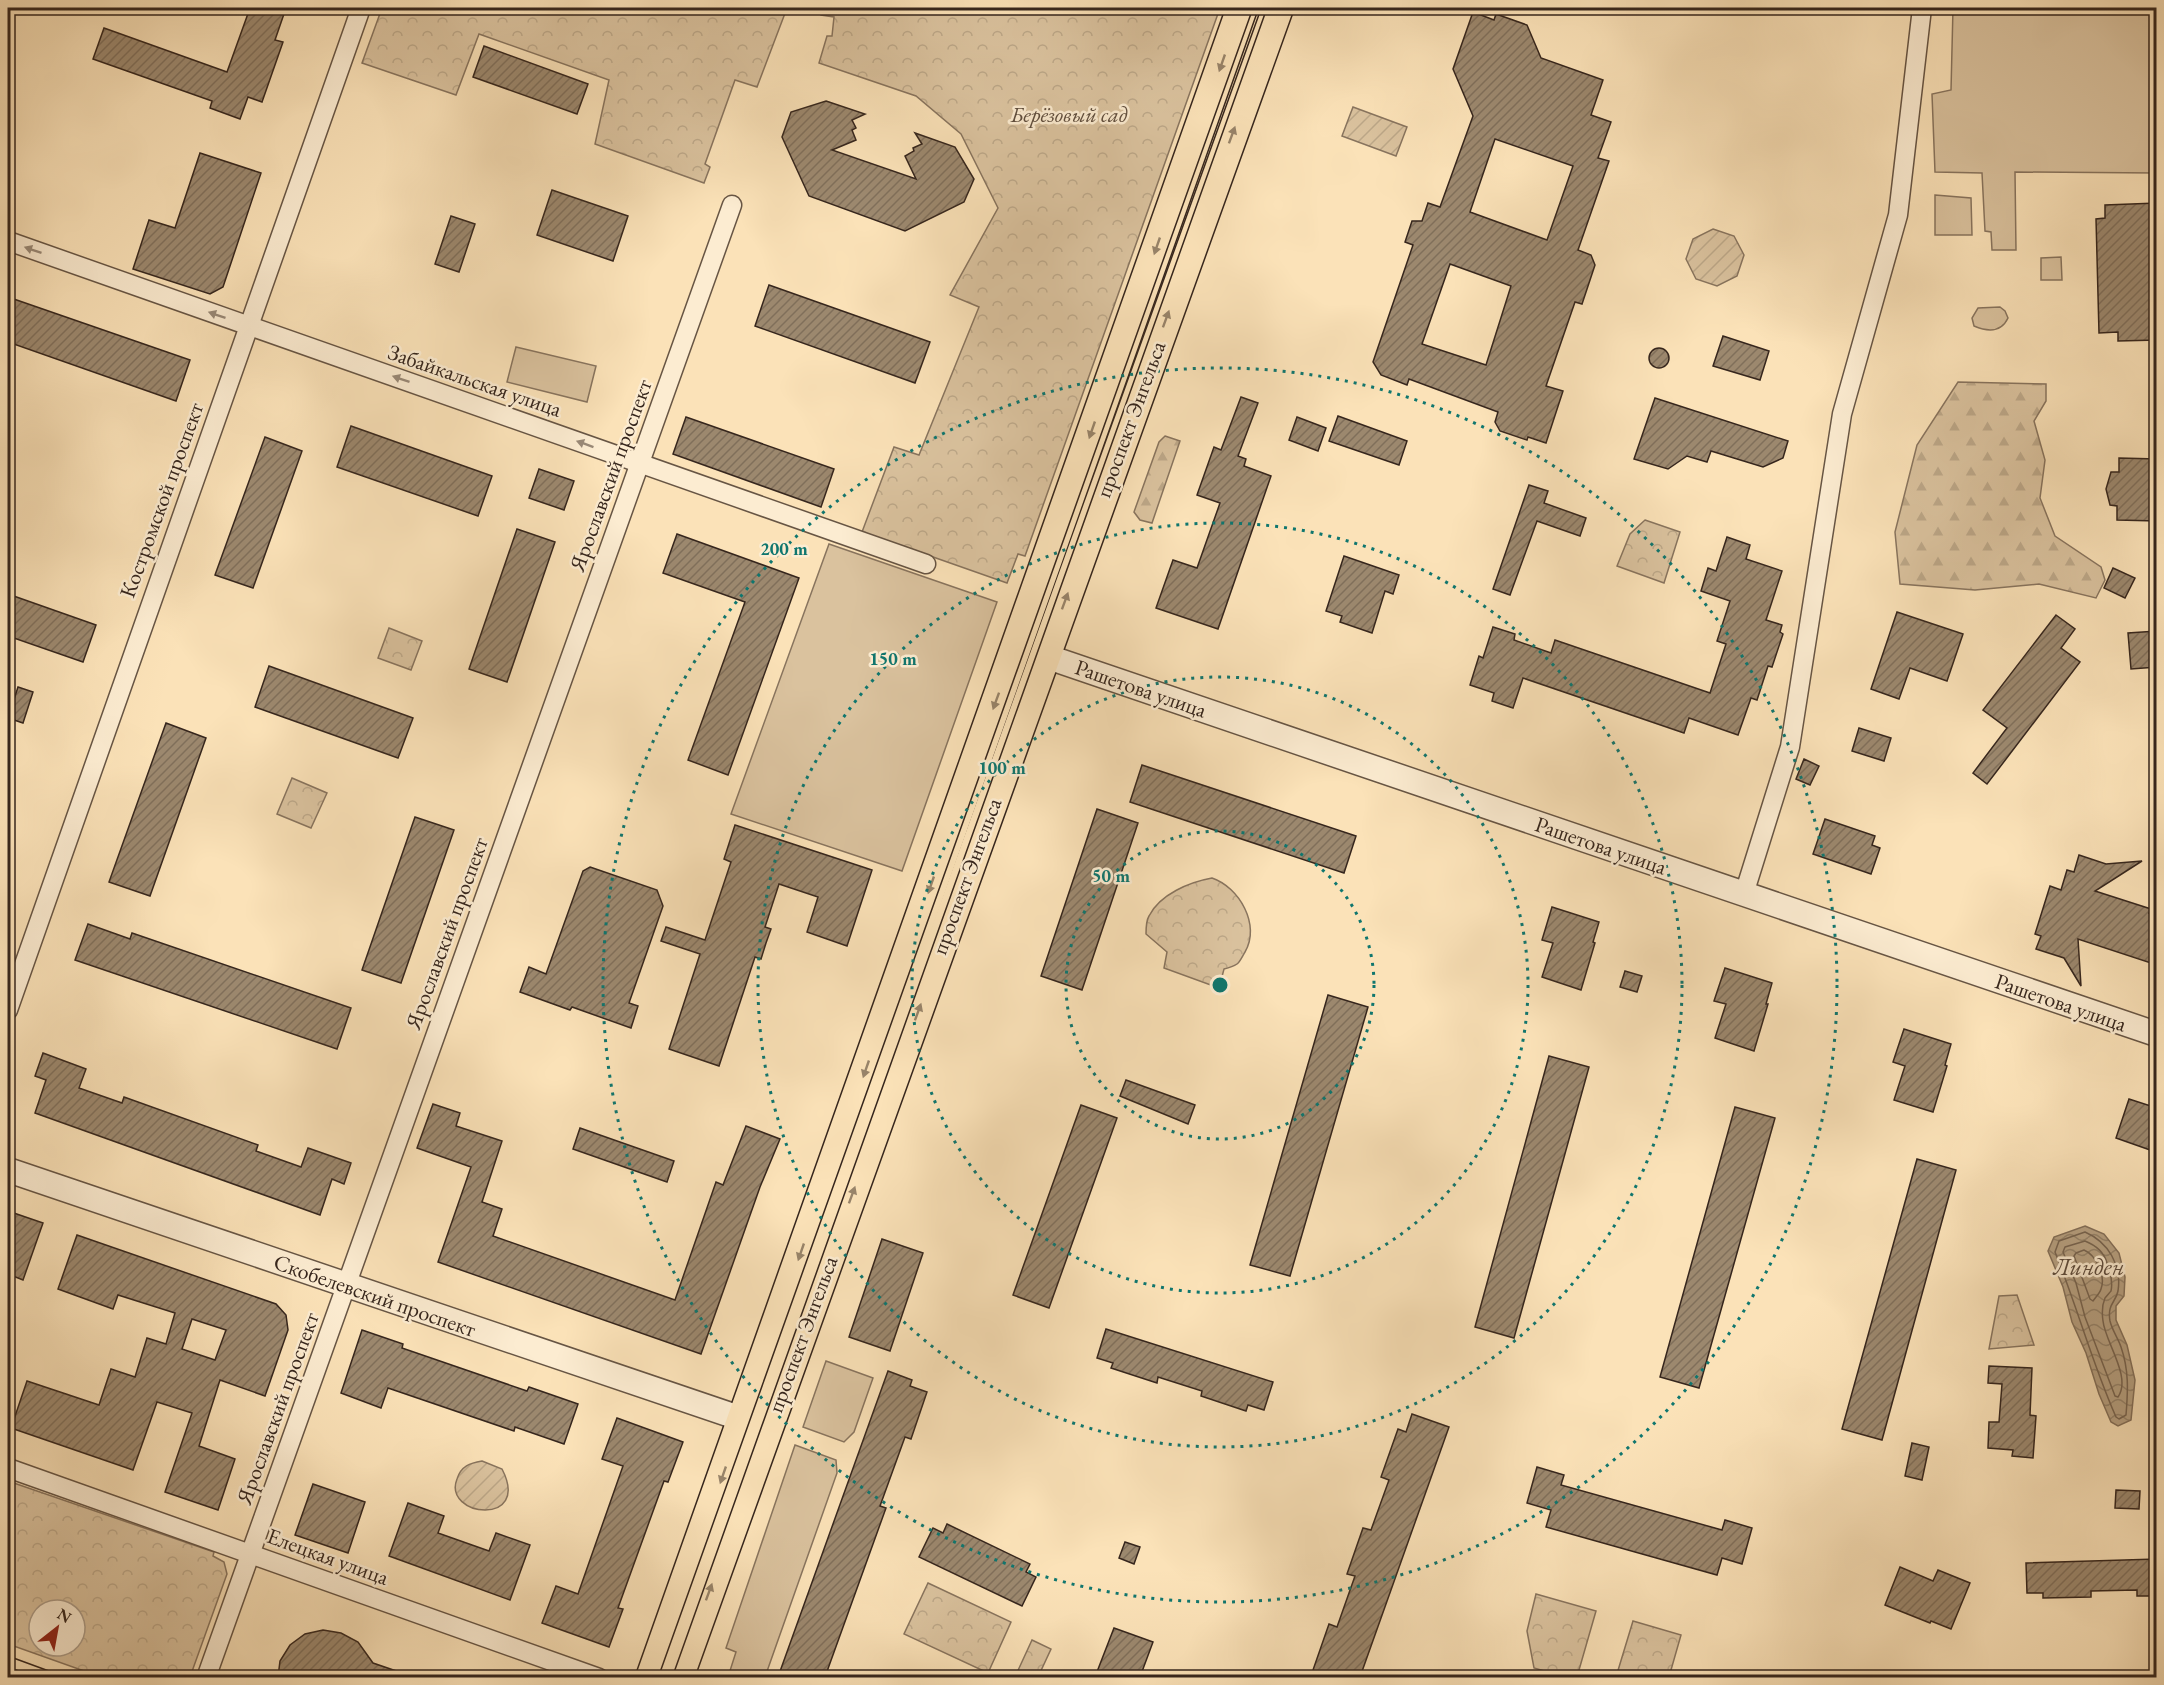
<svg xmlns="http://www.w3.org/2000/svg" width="2164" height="1685" font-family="'EB Garamond',serif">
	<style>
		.grass { fill: #dac29e; stroke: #88745e; stroke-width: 1.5 }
		.forest { fill: url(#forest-firs); stroke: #88745e; stroke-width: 1.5 }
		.park { fill: url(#park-crowns); stroke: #88745e; stroke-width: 1.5; fill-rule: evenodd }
		.garden { fill: url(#garden-furrows); stroke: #88745e; stroke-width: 1.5 }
		.water { fill: url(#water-waves); stroke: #84705a; stroke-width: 1.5 }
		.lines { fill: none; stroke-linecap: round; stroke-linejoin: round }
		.shore { stroke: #776450; stroke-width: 1.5 }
		.building { fill: url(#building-hatch); stroke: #36261d; stroke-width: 1.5; fill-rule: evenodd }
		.minor-casing { stroke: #675544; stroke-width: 21 }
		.tertiary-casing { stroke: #675544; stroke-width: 27 }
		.primary-casing { stroke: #36261d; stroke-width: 33 }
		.minor { stroke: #fcecd1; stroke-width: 18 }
		.tertiary { stroke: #fcecd1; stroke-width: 24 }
		.primary { stroke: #fbe2b8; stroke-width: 30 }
		.tram { stroke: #36261d; stroke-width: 1.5 }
		.oneway { fill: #98846a }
		.oneway2 { fill: #998977 }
		.ring { fill: none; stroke: #0f766e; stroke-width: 3; stroke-dasharray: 3 6 }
		.labels { text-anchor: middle; stroke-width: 5; stroke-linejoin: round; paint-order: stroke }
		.park-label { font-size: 22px; font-style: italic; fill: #5f4d3d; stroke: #fcecd1 }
		.street-label { font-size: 22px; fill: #36261d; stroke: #fcecd1 }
		.water-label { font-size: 24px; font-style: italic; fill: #5d4b3c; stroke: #fcecd1 }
		.centre { fill: #0f766e; stroke: #fcecd1; stroke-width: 3 }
		.ring-label { font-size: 18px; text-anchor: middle; font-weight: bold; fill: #0f766e; stroke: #fcecd1; stroke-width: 5; stroke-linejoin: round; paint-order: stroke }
	</style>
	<defs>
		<pattern id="forest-firs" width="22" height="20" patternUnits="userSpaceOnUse" patternTransform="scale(1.5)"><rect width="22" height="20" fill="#dac29e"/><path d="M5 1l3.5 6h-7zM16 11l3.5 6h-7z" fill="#bca788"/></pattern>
		<pattern id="park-crowns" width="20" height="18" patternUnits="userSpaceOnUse" patternTransform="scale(1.5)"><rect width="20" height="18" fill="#dac29e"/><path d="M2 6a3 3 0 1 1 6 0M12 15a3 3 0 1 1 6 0" fill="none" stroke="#bca788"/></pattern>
		<pattern id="garden-furrows" width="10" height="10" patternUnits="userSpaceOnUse" patternTransform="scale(1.5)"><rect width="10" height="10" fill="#dac29e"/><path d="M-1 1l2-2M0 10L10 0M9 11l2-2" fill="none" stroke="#bca788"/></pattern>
		<pattern id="water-waves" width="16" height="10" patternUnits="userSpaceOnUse" patternTransform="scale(1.5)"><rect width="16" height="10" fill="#b8a283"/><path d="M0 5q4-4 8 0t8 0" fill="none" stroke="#96846b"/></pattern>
		<pattern id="building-hatch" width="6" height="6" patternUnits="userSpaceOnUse" patternTransform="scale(1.5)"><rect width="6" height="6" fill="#9c886e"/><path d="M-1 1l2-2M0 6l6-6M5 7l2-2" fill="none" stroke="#806f5a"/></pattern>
	</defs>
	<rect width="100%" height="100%" fill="#fbe2b8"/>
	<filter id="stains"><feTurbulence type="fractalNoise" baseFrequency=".00333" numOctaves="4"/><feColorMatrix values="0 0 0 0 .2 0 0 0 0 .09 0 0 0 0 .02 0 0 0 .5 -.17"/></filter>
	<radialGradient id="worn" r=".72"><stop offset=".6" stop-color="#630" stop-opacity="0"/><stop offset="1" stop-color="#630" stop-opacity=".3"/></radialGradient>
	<g class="grass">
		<path d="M1953,8H2156V173L2015,172L2016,250H1992L1991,232L1985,231L1982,173L1935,172L1932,94L1951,90Z"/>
		<path d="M1935,195L1971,198L1972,235H1935Z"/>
		<path d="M2061,257L2062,280H2041V258Z"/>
		<path d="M2000,307L2005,311L2008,318C2001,333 1988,332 1974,326L1972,318L1978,308Z"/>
		<path d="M516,347L596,366L587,402L507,382Z"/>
		<path d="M829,544L997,602L902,871L731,814Z"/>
		<path d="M826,1361L873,1378L854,1432L844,1442L803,1427Z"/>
		<path d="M795,1445L836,1460L837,1473L765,1677H728L736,1652L726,1648Z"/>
	</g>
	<g class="forest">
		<path d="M1958,382L2046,384V401L2034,421L2045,460L2040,498L2055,536L2101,567L2105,580L2096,598L2039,584L1975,590L1900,584L1895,532L1917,445Z"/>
		<path d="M1165,436L1180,441L1152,523L1140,520L1134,512L1159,442Z"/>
	</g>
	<g class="park">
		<path d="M382,8H787L757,87L735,80L705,164L710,167L704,183L595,144L609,80L479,34L456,95L362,63Z"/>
		<path d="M819,8H1220L1025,556L1018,554L1007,583L862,532L894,447L919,455L979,307L950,295L998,208L961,134L916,96L819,63L827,36H832L834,17L821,15Z"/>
		<path d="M1645,520L1680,532L1664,583L1617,566L1630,534Z"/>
		<path d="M389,628L422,641L411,670L378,658Z"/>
		<path d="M292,778L327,793L311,828L277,814Z"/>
		<path d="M1212,878C1239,887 1261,925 1245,952C1243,955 1240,962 1237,964C1234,966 1228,968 1224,969L1219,988L1164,968L1167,952L1146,934C1146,929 1146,921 1149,916C1160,894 1190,882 1212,878Z"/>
		<path d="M2017,1295L2034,1345L1989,1349L1999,1296Z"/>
		<path d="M8,1481L214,1552L213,1556L224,1562L227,1574L190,1677H101L8,1644ZM39,1610H75V1646H39Z"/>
		<path d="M928,1583L1011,1622L988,1673L904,1634Z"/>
		<path d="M1536,1594L1596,1611L1577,1677H1565L1534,1668L1527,1631Z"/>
		<path d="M1633,1621L1681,1635L1669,1677H1616Z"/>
		<path d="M1032,1640L1051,1649L1038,1677H1015Z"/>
	</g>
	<g class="garden">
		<path d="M1353,107L1407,127L1396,156L1342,136Z"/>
		<path d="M1713,229L1734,236L1744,255L1737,276L1717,286L1696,279L1686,259L1693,239Z"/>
		<path d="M482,1461L502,1469C532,1527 442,1517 457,1479C461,1466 470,1463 482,1461Z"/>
	</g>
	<path class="water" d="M2085,1226L2104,1234L2119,1253L2125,1277L2124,1296L2116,1306V1320L2127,1345L2135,1380L2131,1420L2118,1426L2111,1422L2099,1394L2086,1353L2072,1322L2063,1287L2048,1251L2054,1237Z"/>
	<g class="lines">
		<g class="shore">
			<path d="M2085,1232C2108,1242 2122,1265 2118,1291C2116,1302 2107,1304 2110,1321C2112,1330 2118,1338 2121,1347C2129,1370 2128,1391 2126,1415L2119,1419L2116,1417C2092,1363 2077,1306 2055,1252L2059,1241Z"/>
			<path d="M2085,1241C2095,1245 2104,1252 2107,1263C2110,1271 2113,1282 2111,1291C2110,1292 2106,1297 2105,1298C2102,1305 2102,1314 2103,1321C2105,1342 2132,1377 2118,1397L2115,1396L2085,1317L2076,1283L2063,1252L2065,1247Z"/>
			<path d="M2084,1250C2096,1255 2106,1276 2101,1289C2100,1293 2095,1298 2093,1301L2090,1299L2074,1256L2076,1253Z"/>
		</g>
	</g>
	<g class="building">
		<path d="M250,8H286L275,40L283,42L262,102L248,97L240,119L210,108L212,101L93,59L104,28L227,72Z"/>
		<path d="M1473,12L1494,20L1496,14L1527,25L1541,58L1603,80L1591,115L1611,122L1598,158L1609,161L1578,250L1591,255L1595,265L1582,304L1575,302L1546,386L1563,391L1546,443L1528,437L1527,440L1500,431L1495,422L1498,412L1409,379L1407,385L1381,375L1373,362L1413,245L1405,242L1412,221H1422L1428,203L1440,207L1473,116L1453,69ZM1495,139L1573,166L1547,240L1470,212ZM1450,264L1511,286L1486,365L1422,344Z"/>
		<path d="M484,46L588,84L577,114L473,77Z"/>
		<path d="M826,101L865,114L852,120L856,128L852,130L856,140L832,150L916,179L905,156L914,151L913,148L922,144L915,133L955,147L974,179L964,202L905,231L809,196L782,137L791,112Z"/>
		<path d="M200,153L261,173L223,287L210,294L133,269L149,220L175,228Z"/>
		<path d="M552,190L628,216L613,261L537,235Z"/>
		<path d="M2157,203V340L2118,341V332L2099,333L2096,219L2105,218V205Z"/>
		<path d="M451,216L475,224L459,272L435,264Z"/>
		<path d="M769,285L930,342L915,383L755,326Z"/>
		<path d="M8,297L190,360L176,401L8,342Z"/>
		<path d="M1723,336L1769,351L1760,380L1713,366Z"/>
		<circle cx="1659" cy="358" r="10"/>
		<path d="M1241,397L1258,403L1238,456L1246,459L1244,466L1271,476L1218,629L1156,608L1173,560L1197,568L1220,503L1197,495L1214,447L1221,450Z"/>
		<path d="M1655,398L1788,441L1783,458L1763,467L1711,451L1707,462L1687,456L1668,469L1634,459Z"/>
		<path d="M1338,416L1407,441L1399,465L1329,441Z"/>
		<path d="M686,417L834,469L821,507L673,454Z"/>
		<path d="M1297,417L1326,428L1318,451L1289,440Z"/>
		<path d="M351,426L492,476L478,516L337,467Z"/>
		<path d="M265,437L302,451L253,588L215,575Z"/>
		<path d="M2119,458L2157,459V521L2117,520V506L2110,505L2106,489L2111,472H2119Z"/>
		<path d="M539,469L574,481L564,510L529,498Z"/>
		<path d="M1529,485L1548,491L1544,503L1586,518L1580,536L1537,521L1510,595L1493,589Z"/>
		<path d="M517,529L555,542L507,682L469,669Z"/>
		<path d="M677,534L799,578L728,775L688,760L745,602L663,573Z"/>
		<path d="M1727,537L1750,545L1746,559L1782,571L1766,620L1782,625L1780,632L1783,634L1772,667L1768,666L1757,700L1751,698L1738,735L1689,718L1684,733L1523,678L1513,708L1492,701L1494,693L1470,685L1479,656L1483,658L1493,627L1515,634L1514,640L1551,653L1555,640L1710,693L1726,644L1717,641L1730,601L1701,591L1708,568L1716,571Z"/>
		<path d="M1344,556L1399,575L1393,594L1385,591L1372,633L1340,622L1342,616L1326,611Z"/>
		<path d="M2113,568L2135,578L2125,598L2104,588Z"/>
		<path d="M8,594L96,625L83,662L8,636Z"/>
		<path d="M1897,612L1963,634L1947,681L1910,668L1899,699L1871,689Z"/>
		<path d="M2056,615L2075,629L2061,648L2080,662L1987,784L1973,773L2007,728L1983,710Z"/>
		<path d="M2157,631V667L2131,669L2128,633Z"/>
		<path d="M269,666L413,718L398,758L255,707Z"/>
		<path d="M18,687L33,692L23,723L8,718Z"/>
		<path d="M166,723L206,738L150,896L109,882Z"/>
		<path d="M1859,728L1891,738L1884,761L1852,751Z"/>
		<path d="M1804,759L1819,766L1810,785L1796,779Z"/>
		<path d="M1142,765L1356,836L1344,873L1130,802Z"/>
		<path d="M1097,809L1138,823L1082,990L1041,976Z"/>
		<path d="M415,817L454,830L401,983L362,970Z"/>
		<path d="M1825,819L1875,836L1872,845L1880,848L1871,874L1813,854Z"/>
		<path d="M735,825L872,870L847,946L807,932L818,897L779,884L765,927L771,929L766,943L761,959L755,957L719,1066L669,1049L700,954L661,941L666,927L705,940L731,862L724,859Z"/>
		<path d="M2079,855L2106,864L2142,861L2095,891L2151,909L2149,913L2157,916V965L2078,939L2081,986L2064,958L2036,949L2041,936L2035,934L2050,886L2061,890L2067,870L2074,872Z"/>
		<path d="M590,867L657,890L663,906L629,1003L638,1006L631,1028L572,1007L570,1010L520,992L529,967L546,974L583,871Z"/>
		<path d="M1552,907L1599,922L1593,942L1595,943L1581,990L1542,977L1553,943L1542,940Z"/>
		<path d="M88,924L130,939L132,933L351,1008L337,1049L75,960Z"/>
		<path d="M1725,968L1772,983L1766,1004H1768L1754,1051L1715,1038L1726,1004L1714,1001Z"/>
		<path d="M1625,971L1642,976L1637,992L1620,987Z"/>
		<path d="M1328,995L1368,1007L1290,1276L1250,1265Z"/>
		<path d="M1904,1029L1951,1044L1945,1065L1947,1066L1933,1112L1894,1100L1905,1066L1893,1062Z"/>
		<path d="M43,1053L86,1069L79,1088L122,1103L124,1097L258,1145L256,1151L301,1167L308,1148L351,1163L344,1184L332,1179L320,1215L35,1113L46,1080L35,1076Z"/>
		<path d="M1549,1056L1589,1067L1514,1338L1475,1327Z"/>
		<path d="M1126,1080L1195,1105L1188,1124L1120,1096Z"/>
		<path d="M2129,1099L2157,1108V1141L2153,1151L2116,1138Z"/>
		<path d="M433,1104L460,1113L456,1126L502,1141L482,1202L502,1209L493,1236L675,1300L716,1182L723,1185L746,1126L780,1139L760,1187L701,1354L438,1262L471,1167L417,1148Z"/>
		<path d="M1081,1105L1117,1118L1049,1308L1013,1295Z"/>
		<path d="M1735,1107L1775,1118L1699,1388L1660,1377Z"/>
		<path d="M580,1128L674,1161L667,1182L573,1149Z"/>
		<path d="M1917,1159L1956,1170L1882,1440L1842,1429Z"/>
		<path d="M8,1211L43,1223L23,1280L8,1274Z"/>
		<path d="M77,1235L276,1304L286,1315L288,1330L265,1396L220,1380L199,1446L235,1459L218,1510L165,1492L192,1413L157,1402L133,1470L11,1428L27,1381L99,1405L111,1369L135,1377L147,1338L166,1344L175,1313L118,1295L113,1309L58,1289ZM192,1319L226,1330L215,1360L182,1349Z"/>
		<path d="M882,1239L923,1253L890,1351L849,1337Z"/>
		<path d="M1106,1329L1273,1382L1264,1410L1248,1405L1246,1411L1201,1396L1202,1391L1158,1377L1157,1383L1111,1368L1113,1363L1097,1358Z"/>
		<path d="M362,1330L403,1344L402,1348L527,1391L529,1387L578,1404L564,1444L515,1427L514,1431L388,1388L381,1408L341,1393Z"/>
		<path d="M1989,1366L2032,1368L2030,1415L2036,1416L2033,1458L2012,1456L2013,1450L1988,1448L1989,1422H1999L2002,1384L1988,1383Z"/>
		<path d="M888,1371L912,1380L910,1386L927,1392L911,1439L905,1437L880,1506L886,1508L825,1677H778Z"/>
		<path d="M1412,1414L1449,1427L1360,1677H1319L1321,1673L1313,1670L1329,1624L1337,1627L1355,1576L1347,1574L1363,1528L1371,1530L1389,1480L1381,1477L1398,1429L1406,1432Z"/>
		<path d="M617,1418L683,1442L668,1482L664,1481L618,1608L623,1609L609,1647L542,1623L556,1586L578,1594L623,1466L602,1459Z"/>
		<path d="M1912,1443L1929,1447L1922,1480L1905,1476Z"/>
		<path d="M1537,1467L1564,1475L1561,1485L1722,1530L1725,1520L1752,1528L1742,1564L1722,1558L1717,1575L1546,1527L1551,1510L1527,1503Z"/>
		<path d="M313,1484L365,1502L348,1553L295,1535Z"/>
		<path d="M2116,1490L2140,1491L2139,1509L2115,1508Z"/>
		<path d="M408,1503L444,1516L438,1533L489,1551L496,1533L530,1545L510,1600L389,1556Z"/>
		<path d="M947,1524L1030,1564L1026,1572L1036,1577L1022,1606L919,1557L933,1528L943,1533Z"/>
		<path d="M1125,1542L1140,1547L1134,1564L1119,1558Z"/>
		<path d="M2157,1559V1596H2137V1590L2091,1591V1597L2043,1598V1593H2027L2026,1563Z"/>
		<path d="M1900,1567L1933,1581L1938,1570L1970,1583L1951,1629L1931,1621L1930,1623L1885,1605Z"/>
		<path d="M1114,1628L1153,1642L1140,1677H1095Z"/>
		<path d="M323,1630L341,1633L358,1642L373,1663L408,1675L407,1677H278L280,1661L290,1645L305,1634Z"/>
	</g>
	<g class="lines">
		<defs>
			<g id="minor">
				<path d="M8,241L926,564"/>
				<path d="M1744,894L1790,747L1842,414L1898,215L1922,8"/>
				<path d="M8,1010L361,8"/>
				<path d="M8,1468L599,1678"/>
				<path d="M206,1678L732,205"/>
			</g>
			<g id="tertiary">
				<path d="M1045,656L2156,1034"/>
				<path d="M8,1170L760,1425"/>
			</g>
			<g id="primary">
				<path d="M651,1678L1242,8"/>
				<path d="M678,1678L1278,8"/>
			</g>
		</defs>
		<use href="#minor" class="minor-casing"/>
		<use href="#tertiary" class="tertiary-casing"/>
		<use href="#primary" class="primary-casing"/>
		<use href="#minor" class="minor"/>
		<use href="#tertiary" class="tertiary"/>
		<use href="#primary" class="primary"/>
		<g class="tram">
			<path d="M8,1656L68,1678"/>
			<path d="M8,1667L37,1678"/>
			<path d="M658,1678L1253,8"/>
			<path d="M672,1678L1267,8"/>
		</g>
	</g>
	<defs><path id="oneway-solid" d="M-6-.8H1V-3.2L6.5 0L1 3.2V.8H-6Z" transform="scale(1.5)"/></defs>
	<g class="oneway">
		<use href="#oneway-solid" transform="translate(1222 63) rotate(109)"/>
		<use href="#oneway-solid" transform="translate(1232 135) rotate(-70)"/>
		<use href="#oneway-solid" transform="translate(1157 246) rotate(109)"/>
		<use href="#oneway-solid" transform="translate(1166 319) rotate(-70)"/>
		<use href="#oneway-solid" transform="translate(1092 430) rotate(109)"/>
		<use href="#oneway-solid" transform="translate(1065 601) rotate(-70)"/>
		<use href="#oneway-solid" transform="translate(996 701) rotate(110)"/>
		<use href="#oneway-solid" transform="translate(931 885) rotate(109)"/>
		<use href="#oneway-solid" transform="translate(918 1012) rotate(-70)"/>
		<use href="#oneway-solid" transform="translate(866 1069) rotate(109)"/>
		<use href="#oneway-solid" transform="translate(852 1195) rotate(-70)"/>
		<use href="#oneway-solid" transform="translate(801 1252) rotate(109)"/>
		<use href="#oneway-solid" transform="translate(723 1475) rotate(109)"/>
		<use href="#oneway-solid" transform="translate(709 1592) rotate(-70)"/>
	</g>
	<g class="oneway2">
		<use href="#oneway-solid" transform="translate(33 250) rotate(-161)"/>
		<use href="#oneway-solid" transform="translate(217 315) rotate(-161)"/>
		<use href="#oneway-solid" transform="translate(401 379) rotate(-161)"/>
		<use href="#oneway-solid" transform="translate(585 444) rotate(-160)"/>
	</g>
	<g class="ring">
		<circle cx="1220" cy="985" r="154"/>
		<circle cx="1220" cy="985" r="308"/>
		<circle cx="1220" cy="985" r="462"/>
		<circle cx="1220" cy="985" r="617"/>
	</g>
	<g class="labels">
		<g class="park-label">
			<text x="1069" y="122">Берёзовый сад</text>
		</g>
		<g class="street-label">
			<text transform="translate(475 380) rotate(19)" y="8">Забайкальская улица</text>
			<text transform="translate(1130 419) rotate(-70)" y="8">проспект Энгельса</text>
			<text transform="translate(610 475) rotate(-70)" y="8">Ярославский проспект</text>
			<text transform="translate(161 500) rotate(-70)" y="8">Костромской проспект</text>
			<text transform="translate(1141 688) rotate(19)" y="8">Рашетова улица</text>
			<text transform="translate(1601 845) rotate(19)" y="8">Рашетова улица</text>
			<text transform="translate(966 876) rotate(-70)" y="8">проспект Энгельса</text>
			<text transform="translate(446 933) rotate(-70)" y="8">Ярославский проспект</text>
			<text transform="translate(2061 1002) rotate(19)" y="8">Рашетова улица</text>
			<text transform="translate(375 1295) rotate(19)" y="8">Скобелевский проспект</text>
			<text transform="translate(802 1334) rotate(-70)" y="8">проспект Энгельса</text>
			<text transform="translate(277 1408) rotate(-70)" y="8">Ярославский проспект</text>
			<text transform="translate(328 1556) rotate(20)" y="8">Елецкая улица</text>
		</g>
		<g class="water-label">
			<text x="2089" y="1275">Линден</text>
		</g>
	</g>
	<circle cx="1220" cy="985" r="9" class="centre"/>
	<g class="ring-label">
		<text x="784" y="555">200 m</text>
		<text x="893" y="665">150 m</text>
		<text x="1002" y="774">100 m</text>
		<text x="1111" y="882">50 m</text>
	</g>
	<rect width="2164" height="1685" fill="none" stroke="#fbe2b8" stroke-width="30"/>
	<rect x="9" y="9" width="2146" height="1667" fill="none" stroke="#36261d" stroke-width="3"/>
	<rect x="15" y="15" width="2134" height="1655" fill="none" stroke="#36261d" stroke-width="1.5"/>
	<g transform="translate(57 1628) rotate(31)"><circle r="28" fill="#fcecd1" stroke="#ad9d89" stroke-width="1.5"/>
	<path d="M0-4.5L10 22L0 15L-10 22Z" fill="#8f2418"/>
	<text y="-9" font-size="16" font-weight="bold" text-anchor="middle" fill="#36261d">N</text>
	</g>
	<rect width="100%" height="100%" filter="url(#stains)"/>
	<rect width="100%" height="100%" fill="url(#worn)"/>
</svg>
